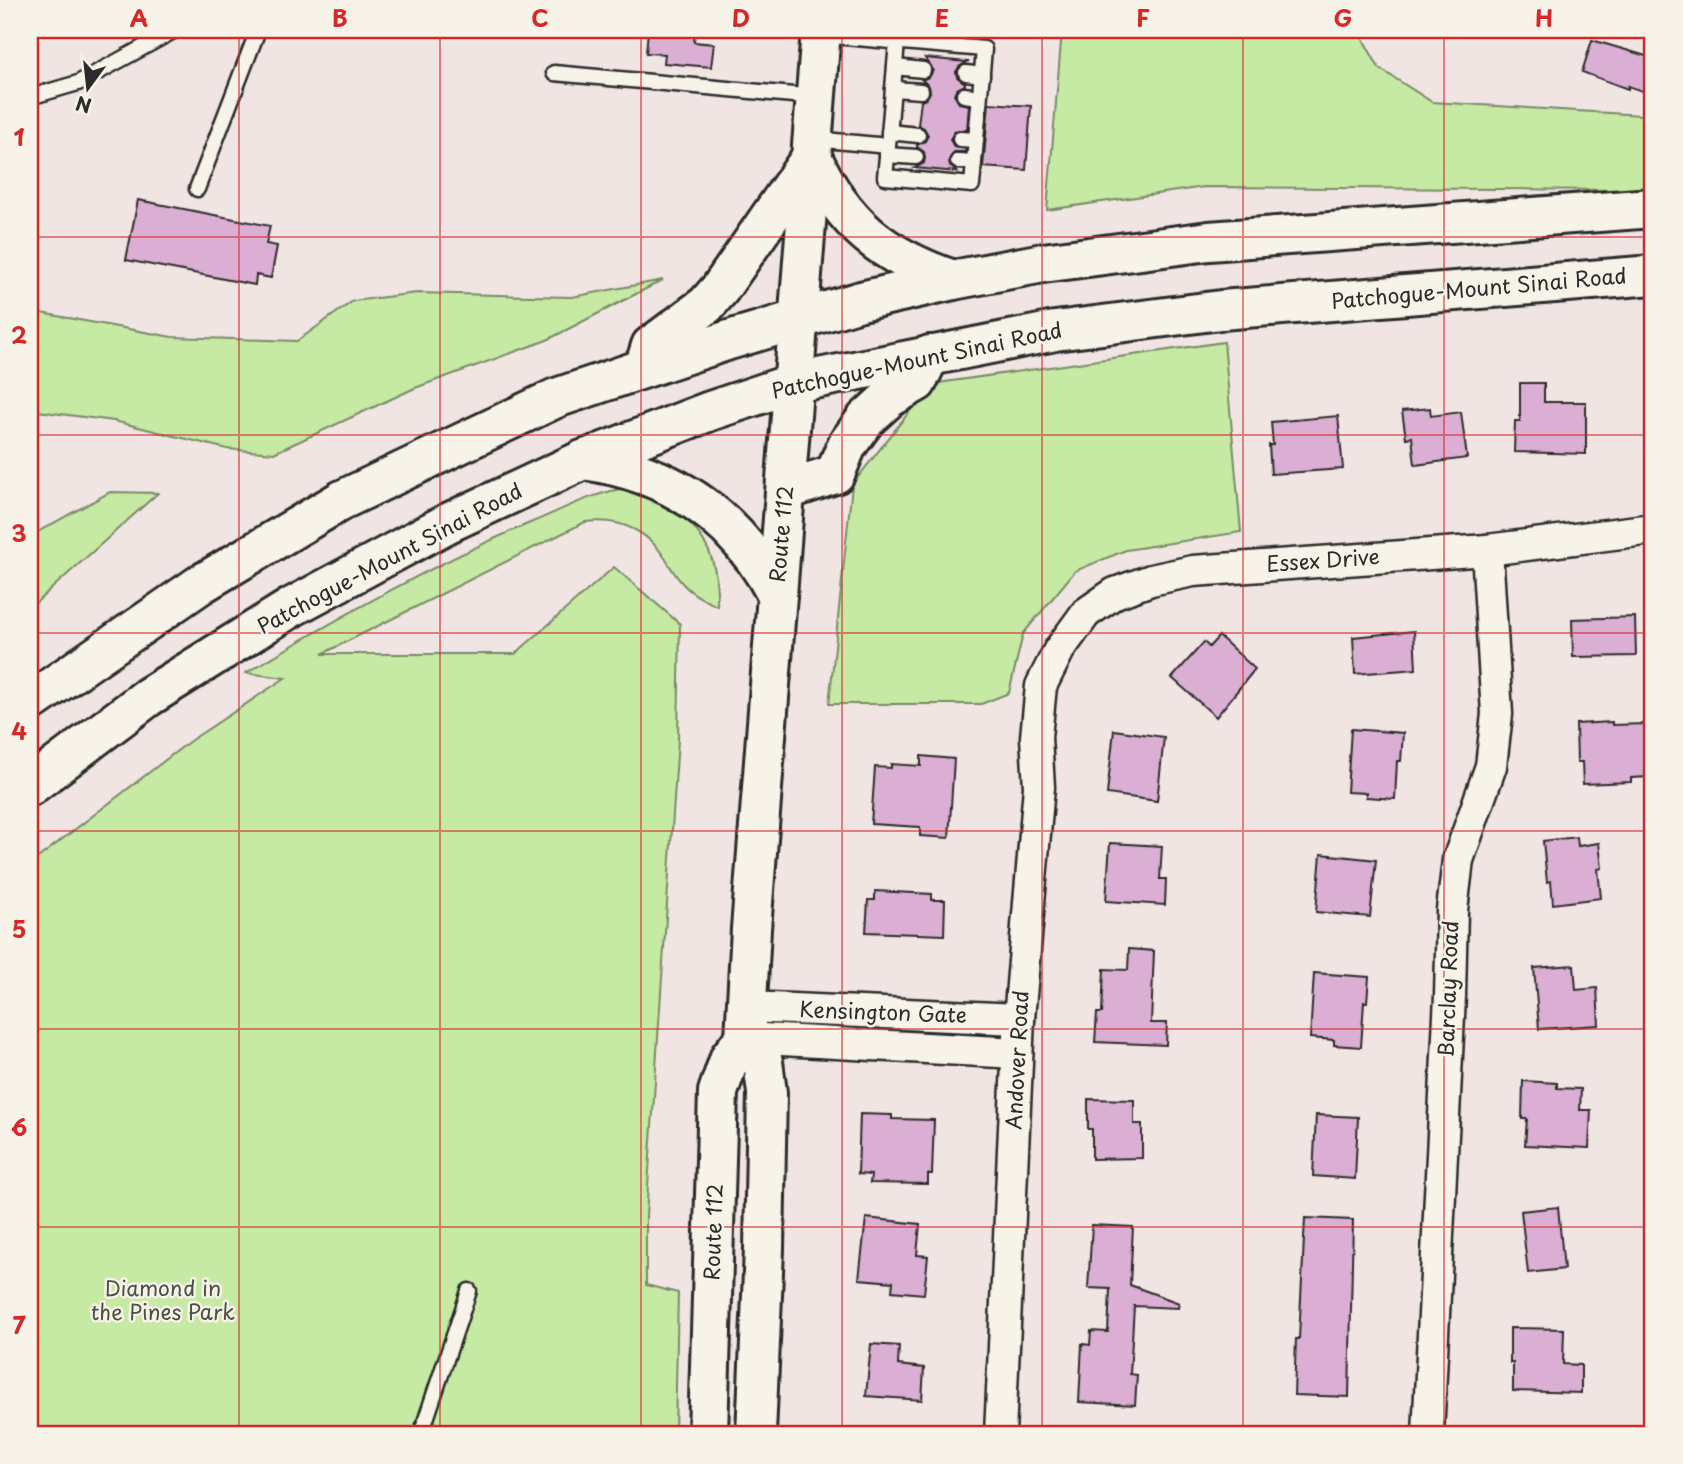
<svg xmlns="http://www.w3.org/2000/svg" width="1683" height="1464" font-family="'Playpen Sans',sans-serif">
	<style>
		.green { fill: #c6e9a3; stroke: #788a67; stroke-width: 2 }
		.building { fill: #dbafd3; stroke: #2b2b2b; stroke-width: 2 }
		.lines { fill: none; stroke-linecap: round; stroke-linejoin: round }
		.lane-casing { stroke: #2b2b2b; stroke-width: 19 }
		.street-casing { stroke: #2b2b2b; stroke-width: 35 }
		.primary-casing { stroke: #2b2b2b; stroke-width: 44 }
		.highway-casing { stroke: #2b2b2b; stroke-width: 44 }
		.lane { stroke: #f7f3e8; stroke-width: 14 }
		.street { stroke: #f7f3e8; stroke-width: 30 }
		.primary { stroke: #f7f3e8; stroke-width: 38 }
		.highway { stroke: #f7f3e8; stroke-width: 38 }
		.grid { fill: none; stroke: #d62828; stroke-width: 2; stroke-opacity: 0.55 }
		.labels { text-anchor: middle; stroke-width: 5; stroke-linejoin: round; paint-order: stroke }
		.street-label { font-size: 21px; fill: #2b2b2b; stroke: #f7f3e8 }
		.park-label { font-size: 21px; fill: #4a5143; stroke: #f7f3e8 }
		.neatline { fill: none; stroke: #d62828; stroke-width: 2.5 }
		.grid-label { font-size: 23px; text-anchor: middle; font-weight: bold; fill: #d62828 }
	</style>
	<rect width="100%" height="100%" fill="#f1e5e4"/>
	<filter id="ink" filterUnits="userSpaceOnUse"><feTurbulence type="fractalNoise" baseFrequency=".0143" numOctaves="2"/><feDisplacementMap in="SourceGraphic" scale="14" xChannelSelector="R" yChannelSelector="G"/><feConvolveMatrix kernelMatrix="1 2 1 2 8 2 1 2 1" color-interpolation-filters="sRGB"/></filter>
	<g filter="url(#ink)">
		<g class="green">
			<path d="M1062,30H1358L1379,68L1432,102L1642,115L1653,112V187L1627,190L1204,187L1047,210Z"/>
			<path d="M663,280L547,340L415,388L274,453L227,449L114,421L30,410V311L172,337L297,341L353,301L417,293L572,297Z"/>
			<path d="M1224,342L1241,532L1126,550L1075,571L1023,634L1009,693L981,704H829L852,485L931,384Z"/>
			<path d="M620,489H637L698,514L689,522C713,547 718,572 717,606C705,600 693,595 684,585C676,577 671,568 665,558C646,529 619,518 585,522L322,654H515L614,567L680,624L678,740L646,1216V1285L678,1293L675,1434H30V864L190,741L285,678L246,673C338,618 431,565 530,523C559,511 589,495 620,489Z"/>
			<path d="M110,492L158,493L30,608V536Z"/>
		</g>
		<g class="building">
			<path d="M648,30L695,32L694,42L714,44L711,67L664,63L665,54L646,53Z"/>
			<path d="M1592,40L1653,58L1645,92L1628,86V89L1582,72Z"/>
			<path d="M925,58L967,62L959,67L956,72L957,77L965,83V85L957,89L954,94L959,103L969,105L967,130L955,131L950,139L954,147L966,149L965,152H954L949,160L950,166L957,172L915,168L924,163L925,158L924,152L917,147V145L925,141L928,135L924,128L918,125L921,101L926,99L930,92L929,86L922,80L930,76L933,70L931,66Z"/>
			<path d="M989,103L1031,106L1026,170L983,167Z"/>
			<path d="M138,200L270,226L266,244L277,246L271,278L256,275L255,285L126,260Z"/>
			<path d="M1520,383H1544V402H1586V454L1514,452L1515,421H1520Z"/>
			<path d="M1430,408L1431,416L1461,412L1467,458L1415,465L1412,437L1406,438L1402,411Z"/>
			<path d="M1338,416L1343,469L1271,474L1269,445H1273L1271,422Z"/>
			<path d="M1635,617L1636,656L1573,657L1572,619Z"/>
			<path d="M1414,631L1416,669L1355,674L1353,637Z"/>
			<path d="M1219,636L1255,669L1216,717L1172,678L1204,642L1209,647Z"/>
			<path d="M1612,722V725L1646,724L1648,777L1631,778V782L1583,784L1582,762H1577L1576,724Z"/>
			<path d="M1351,729L1403,733L1401,761H1397L1395,799L1366,797V793L1347,792Z"/>
			<path d="M1114,730L1164,737L1157,801L1107,794Z"/>
			<path d="M921,756L954,759L949,838L920,836V827L871,824L875,767L891,768V764L921,766Z"/>
			<path d="M1577,837L1578,846L1599,843L1602,868L1598,869L1601,898L1553,904L1551,881L1547,882L1543,841Z"/>
			<path d="M1110,843L1162,846L1160,879H1166L1165,905L1106,901Z"/>
			<path d="M1321,854L1376,860L1370,917L1316,912Z"/>
			<path d="M875,891L932,894V900H945L944,935L866,932L868,900H875Z"/>
			<path d="M1129,949L1154,951L1151,1023H1167L1166,1045L1095,1042L1097,1013H1102L1104,969L1128,970Z"/>
			<path d="M1574,965L1576,990L1597,988L1599,1025L1539,1029L1534,968Z"/>
			<path d="M1314,973L1369,977L1367,1002H1364L1361,1047L1334,1045V1040L1310,1038Z"/>
			<path d="M1523,1081L1557,1083V1088L1581,1089L1580,1110H1591L1589,1148L1525,1145L1527,1119H1522Z"/>
			<path d="M1088,1099L1134,1100V1124H1142V1158L1092,1159V1129H1088Z"/>
			<path d="M860,1114L892,1115V1119L934,1120L932,1174H928V1184L870,1183L871,1175L858,1174Z"/>
			<path d="M1316,1115L1358,1117L1355,1179L1313,1176Z"/>
			<path d="M1558,1207L1564,1269L1528,1273L1521,1211Z"/>
			<path d="M866,1218L920,1224L917,1255L928,1256L924,1294L892,1291L893,1282L859,1279Z"/>
			<path d="M1305,1218L1353,1220L1349,1397L1294,1395L1296,1339H1299Z"/>
			<path d="M1092,1225L1133,1227L1130,1285L1179,1303L1178,1308L1134,1306L1130,1374L1137,1375L1135,1405L1079,1402L1082,1344L1090,1345L1091,1331L1108,1332L1110,1289L1088,1288Z"/>
			<path d="M1510,1328L1564,1329L1563,1364L1581,1365V1393L1513,1391V1363H1510Z"/>
			<path d="M871,1344L899,1346L898,1365L924,1368L922,1400L866,1396Z"/>
		</g>
		<g class="lines">
			<defs>
				<g id="lane">
					<path d="M895,67L923,70"/>
					<path d="M554,73L815,97"/>
					<path d="M966,73L982,75"/>
					<path d="M893,89L921,91"/>
					<path d="M964,95L979,97"/>
					<path d="M30,97L78,83L175,30"/>
					<path d="M889,132L918,135"/>
					<path d="M814,139L888,146L885,177L972,185L984,49L821,35"/>
					<path d="M960,139L976,140"/>
					<path d="M888,146L897,42"/>
					<path d="M887,155L916,157"/>
					<path d="M958,161L974,162"/>
					<path d="M197,189L258,30"/>
					<path d="M421,1434L469,1291"/>
				</g>
				<g id="street">
					<path d="M747,1007L1019,1019"/>
					<path d="M745,1038L1017,1053"/>
					<path d="M1000,1434L1019,1019L1039,787L1036,737L1041,686L1059,650L1086,613L1115,593L1151,580L1193,571L1487,550L1653,529"/>
					<path d="M1428,1434L1450,996L1452,910L1458,860L1491,766L1497,714L1487,550"/>
				</g>
				<g id="primary">
					<path d="M812,157C843,224 883,256 953,280"/>
					<path d="M644,368L651,346L706,305L720,289L810,159"/>
					<path d="M583,460C671,472 736,516 777,595"/>
					<path d="M787,490L835,474L847,445L866,419L889,398L917,382L930,355"/>
					<path d="M745,1038L763,1062L767,1093L764,1249L756,1434"/>
					<path d="M708,1434L718,1092L730,1057L745,1038L751,929L821,30"/>
				</g>
				<g id="highway">
					<path d="M30,702L201,584L342,500L556,398L729,340L861,301L953,280L1043,263L1209,241L1653,208"/>
					<path d="M30,786L148,697L292,607L448,523L583,460L710,411L794,383L1055,331L1221,310L1653,275"/>
				</g>
			</defs>
			<use href="#lane" class="lane-casing"/>
			<use href="#street" class="street-casing"/>
			<use href="#primary" class="primary-casing"/>
			<use href="#highway" class="highway-casing"/>
			<use href="#lane" class="lane"/>
			<use href="#street" class="street"/>
			<use href="#primary" class="primary"/>
			<use href="#highway" class="highway"/>
		</g>
	</g>
	<path class="grid" d="M239,30V1434M440,30V1434M641,30V1434M842,30V1434M1042,30V1434M1243,30V1434M1444,30V1434M30,237H1653M30,435H1653M30,633H1653M30,831H1653M30,1029H1653M30,1227H1653"/>
	<g class="labels">
		<g class="street-label">
			<text transform="translate(1479 289) rotate(-5)" y="7">Patchogue-Mount Sinai Road</text>
			<text transform="translate(917 361) rotate(-12)" y="7">Patchogue-Mount Sinai Road</text>
			<text transform="translate(782 534) rotate(-85)" y="7">Route 112</text>
			<text transform="translate(390 559) rotate(-28)" y="7">Patchogue-Mount Sinai Road</text>
			<text transform="translate(1323 561) rotate(-4)" y="7">Essex Drive</text>
			<text transform="translate(1449 989) rotate(-88)" y="7">Barclay Road</text>
			<text transform="translate(883 1013) rotate(2)" y="7">Kensington Gate</text>
			<text transform="translate(1018 1060) rotate(-87)" y="7">Andover Road</text>
			<text transform="translate(714 1232) rotate(-88)" y="7">Route 112</text>
		</g>
		<g class="park-label">
			<text x="163" y="1296">Diamond in<tspan x="163" dy="24">the Pines Park</tspan></text>
		</g>
	</g>
	<rect width="1683" height="1464" fill="none" stroke="#f7f3e8" stroke-width="77"/>
	<g transform="translate(88 88) rotate(195)" stroke="#f7f3e8" stroke-width="5" paint-order="stroke">
	<path d="M0-5L12 26L0 18L-12 26Z" fill="#2b2b2b"/>
	<text y="-10" font-size="19" font-weight="bold" text-anchor="middle" fill="#2b2b2b">N</text>
	</g>
	<rect x="38" y="38" width="1606" height="1388" class="neatline"/>
	<g class="grid-label">
		<text x="139" y="27">A</text>
		<text x="340" y="27">B</text>
		<text x="540" y="27">C</text>
		<text x="741" y="27">D</text>
		<text x="942" y="27">E</text>
		<text x="1143" y="27">F</text>
		<text x="1343" y="27">G</text>
		<text x="1544" y="27">H</text>
		<text x="19" y="146">1</text>
		<text x="19" y="344">2</text>
		<text x="19" y="542">3</text>
		<text x="19" y="740">4</text>
		<text x="19" y="938">5</text>
		<text x="19" y="1136">6</text>
		<text x="19" y="1334">7</text>
	</g>
</svg>
